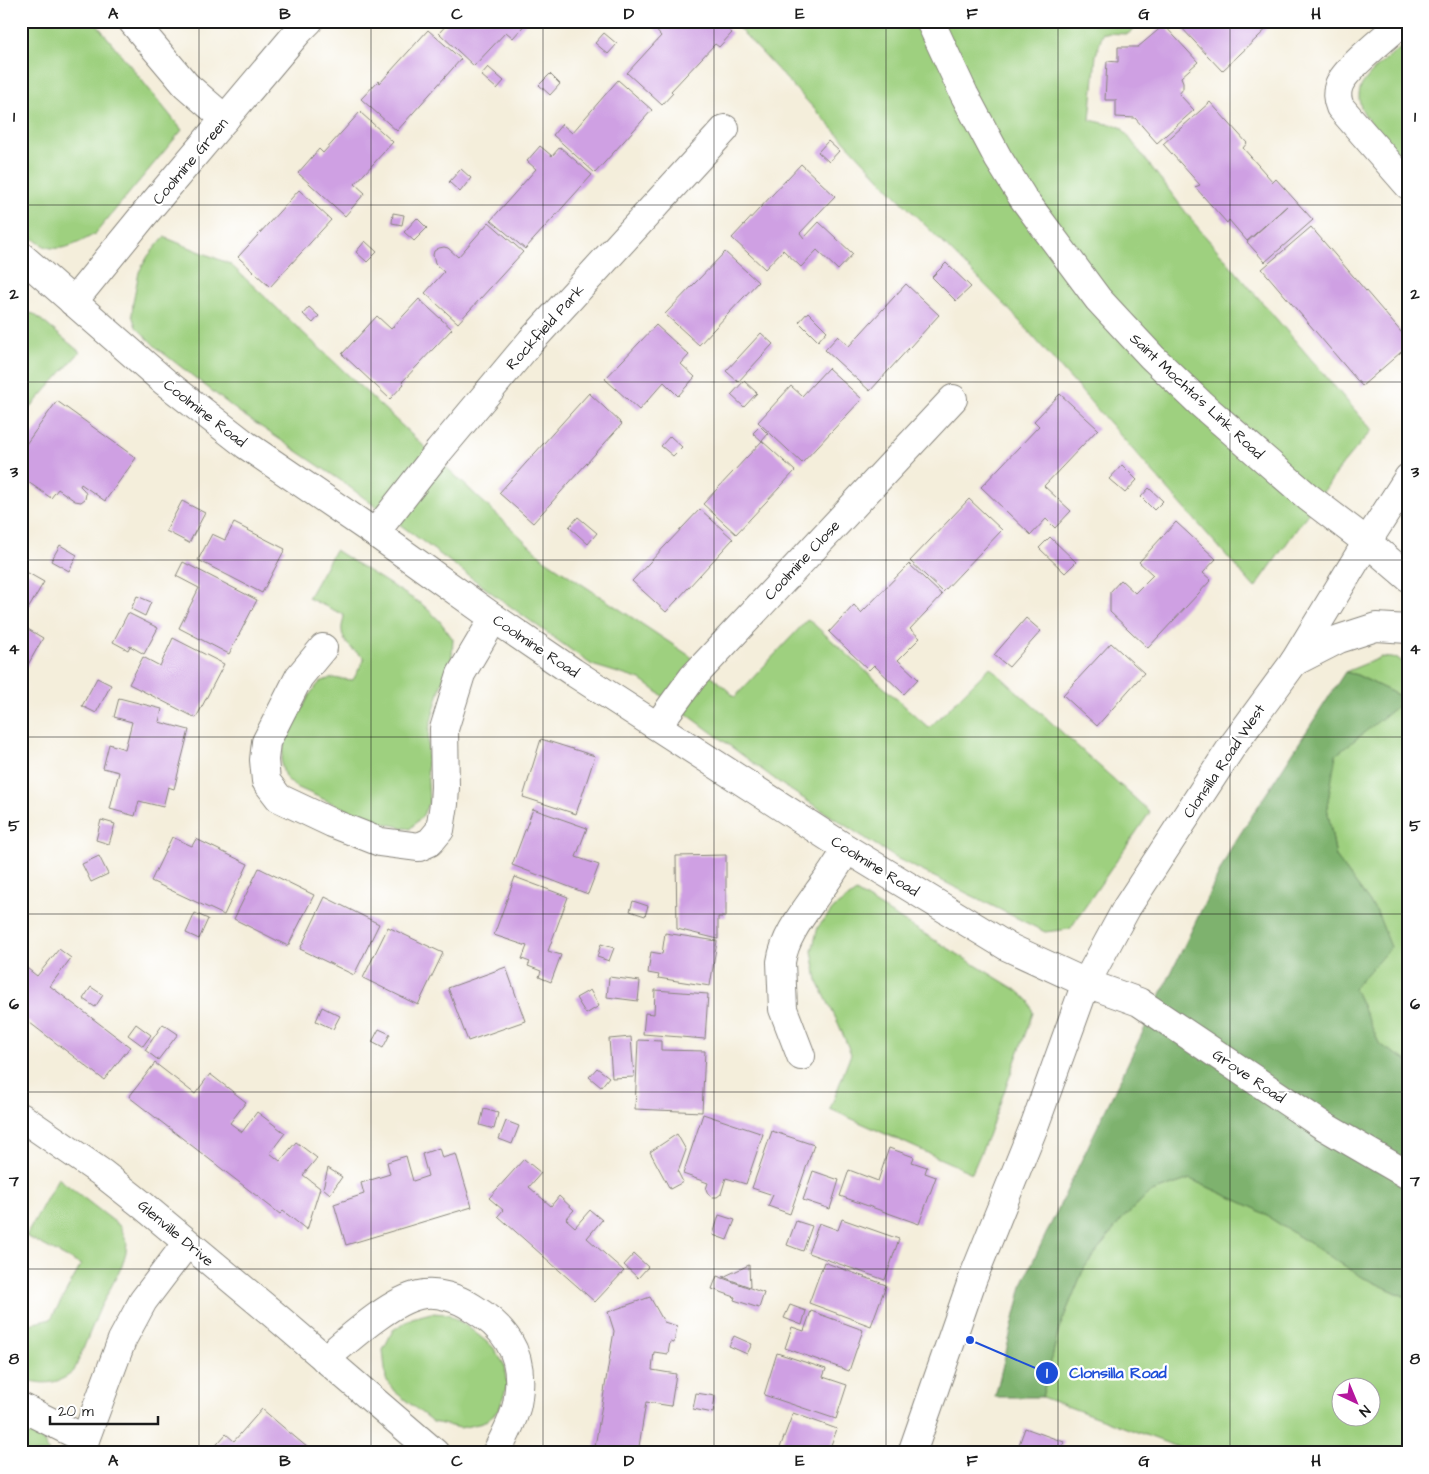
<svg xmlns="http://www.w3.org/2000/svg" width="1429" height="1474" font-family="'Architects Daughter',sans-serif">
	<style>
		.green { fill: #9ed07f; stroke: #5d764e; fill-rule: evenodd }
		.forest { fill: #7eb26e; stroke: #4d6745 }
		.building { fill: #cfa0e3 }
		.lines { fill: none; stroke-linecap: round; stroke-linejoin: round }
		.pedestrian-casing { stroke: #88857c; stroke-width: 30 }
		.minor-casing { stroke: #88857c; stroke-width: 30 }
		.tertiary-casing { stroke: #88857c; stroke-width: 30 }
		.pedestrian { stroke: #fff; stroke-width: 28 }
		.minor { stroke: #fff; stroke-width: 28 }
		.tertiary { stroke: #fff; stroke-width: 28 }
		.grid { fill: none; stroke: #1c1c1c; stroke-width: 1; stroke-opacity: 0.55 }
		.labels { text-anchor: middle; stroke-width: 4.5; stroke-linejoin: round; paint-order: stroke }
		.street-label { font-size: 15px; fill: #1c1c1c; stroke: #fff }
		.leader { fill: none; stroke: #1d4ed8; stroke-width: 2 }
		.callout-dot { fill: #1d4ed8; stroke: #fff; stroke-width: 2 }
		.mark-label { font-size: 15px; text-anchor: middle; font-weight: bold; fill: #fff }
		.callout-label { font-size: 16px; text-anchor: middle; font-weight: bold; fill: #1d4ed8; stroke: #fff; stroke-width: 4.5; stroke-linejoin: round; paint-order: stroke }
		.neatline { fill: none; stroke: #1c1c1c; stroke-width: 2 }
		.grid-label { font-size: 16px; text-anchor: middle; font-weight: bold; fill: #1c1c1c }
	</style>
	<rect width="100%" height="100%" fill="#fff"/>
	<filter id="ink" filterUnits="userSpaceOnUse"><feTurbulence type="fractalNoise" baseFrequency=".02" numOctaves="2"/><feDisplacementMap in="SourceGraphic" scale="10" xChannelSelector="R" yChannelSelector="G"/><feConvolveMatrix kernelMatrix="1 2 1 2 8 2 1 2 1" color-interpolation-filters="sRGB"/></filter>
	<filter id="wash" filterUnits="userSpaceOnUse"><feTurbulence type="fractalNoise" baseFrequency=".0096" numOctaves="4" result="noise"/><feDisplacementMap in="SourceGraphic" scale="20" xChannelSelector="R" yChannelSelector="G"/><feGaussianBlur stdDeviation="1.12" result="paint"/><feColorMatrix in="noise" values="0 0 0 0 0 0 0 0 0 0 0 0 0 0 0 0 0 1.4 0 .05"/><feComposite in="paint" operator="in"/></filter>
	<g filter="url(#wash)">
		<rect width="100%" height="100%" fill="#f4eedb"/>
		<g class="green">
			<path d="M21,21H94L182,130L95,234C80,242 64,252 47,247C38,244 28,234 21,228Z"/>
			<path d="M732,21H1143L1128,34L1103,33L1096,55L1090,120L1121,127L1194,223L1372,430L1343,464L1255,588L1006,306L896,196Z"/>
			<path d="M1408,42V162L1403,159C1392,147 1363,119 1360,104C1358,96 1359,88 1364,82C1374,67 1394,54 1408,42Z"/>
			<path d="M164,237L230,264L544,559L690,656L735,697L808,619L929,728L990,667L1150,812L1070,929L1045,932L896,858L784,786L641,680L592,665L500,599L340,480L239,412L158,349L136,327L132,315L133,302L139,272L148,256Z"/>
			<path d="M21,311L34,314L80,352L21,418Z"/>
			<path d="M335,550L423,605L439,620L453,639L452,657L441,685L429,729L427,764L429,802L423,815L410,829L370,820L294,786L285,777L281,764L284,745L310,694L320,682L331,678L353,680L365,658C355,651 343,645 342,631C341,626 344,620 344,615L308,598Z"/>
			<path d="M1382,657L1399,659L1408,667V1061L1380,1046L1354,988L1377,912L1336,857L1327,807L1335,755L1406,699L1357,675L1345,672Z"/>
			<path d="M856,892L1018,991L1029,1001L1033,1013L988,1136L972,1173L830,1109L851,1054L839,1025L817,980L812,951L818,927L834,908Z"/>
			<path d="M58,1178L120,1226L127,1242L126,1252L122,1266L100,1308L74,1371C59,1385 39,1386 21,1377V1326L51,1319L81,1265L26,1236Z"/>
			<path d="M1190,1179L1256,1209L1362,1277L1408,1298V1453H1194L1042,1397L1059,1329L1084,1268L1122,1219L1149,1193ZM1342,1386H1372V1416H1342Z"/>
			<path d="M431,1313L448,1314L467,1326L493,1347L504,1364L507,1386L499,1410L483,1423L460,1428L433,1422L394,1391L386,1379L383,1350L393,1330L412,1318Z"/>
			<path d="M21,1424C35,1432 44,1438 49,1453H21Z"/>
		</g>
		<path class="forest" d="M1345,672L1357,675L1406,699L1336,755L1327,807L1336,857L1377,912L1391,947L1354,988L1380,1045L1408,1061V1298L1362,1277L1256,1209L1190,1179L1149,1193L1122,1219L1084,1268L1059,1329L1042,1397H995L1023,1282L1231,848Z"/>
		<g id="blocks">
			<g class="building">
				<path d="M450,21H528L513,38L506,32L474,66L439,33Z"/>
				<path d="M660,21H719L732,33L719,47L715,44L671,91L673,93L662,105L627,73L661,36L654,28Z"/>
				<path d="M1185,21H1275L1222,71L1180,26Z"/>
				<path d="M1164,25L1198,62L1181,77L1183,82V89L1179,94L1194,110L1157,143L1135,118L1116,117V100H1105L1107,61L1118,62V47H1138Z"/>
				<path d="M428,30L461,59L397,131L361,99L378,81L380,83Z"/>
				<path d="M604,33L617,44L608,54L595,43Z"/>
				<path d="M488,67L504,81L497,89L481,75Z"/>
				<path d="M550,74L560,84L550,95L539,85Z"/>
				<path d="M618,80L652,110L595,173L553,135L562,124L572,133Z"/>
				<path d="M1210,102L1247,143L1243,148L1273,182L1276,179L1313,220L1265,262L1247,242L1287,206L1247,241L1229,220L1227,223L1195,187L1200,185L1163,144Z"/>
				<path d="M360,112L393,142L355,184L365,193L345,216L298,173L319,149L323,153Z"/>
				<path d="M828,141L839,151L829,162L818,152Z"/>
				<path d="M540,146L552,156L560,147L592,175L525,249L491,220L536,169L527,161Z"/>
				<path d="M801,164L835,196L800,233L804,238L819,222L853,254L838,270L817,250L801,267L783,250L765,269L732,238Z"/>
				<path d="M461,169L471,178L460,192L449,182Z"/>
				<path d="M299,190L331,220L270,287L238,257Z"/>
				<path d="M393,213L404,215L402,225L392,223Z"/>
				<path d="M417,218L427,228L414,241L404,232Z"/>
				<path d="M489,222L523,252L458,323L425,293L444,272L435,264L433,255L434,251L439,248L444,247L448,248L458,257Z"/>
				<path d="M1311,227L1408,340V346L1362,386L1262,269Z"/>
				<path d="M365,241L377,252L367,262L356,252Z"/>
				<path d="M725,252L758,282L699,345L665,314Z"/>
				<path d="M946,263L971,287L956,301L932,277Z"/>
				<path d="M906,284L939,315L870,391L825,350L838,336L849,346Z"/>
				<path d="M419,299L452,329L402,382L404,384L390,399L342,354L377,316L391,329Z"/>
				<path d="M309,307L319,316L313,323L303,314Z"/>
				<path d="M808,312L827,331L818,341L799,322Z"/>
				<path d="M656,325L689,355L681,364L695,377L678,396L664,382L639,410L605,379Z"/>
				<path d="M761,333L773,344L738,382L726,371Z"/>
				<path d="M828,368L862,399L802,463L758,422L791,386L802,396Z"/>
				<path d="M744,381L757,393L744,407L731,395Z"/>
				<path d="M589,393L622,424L533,523L499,493Z"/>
				<path d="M1060,394L1098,429L1044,486L1071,511L1055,528L1046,519L1031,535L981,487L1039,426L1034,421Z"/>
				<path d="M57,401L136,458L105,501L81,484L80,486L84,490L86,494L85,499L81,502L75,501L58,489L51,498L21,477V451Z"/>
				<path d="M760,426L768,434L762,441L753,433Z"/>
				<path d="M670,436L682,447L673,456L661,446Z"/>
				<path d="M762,441L795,471L736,534L703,504Z"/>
				<path d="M1122,465L1137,480L1125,493L1109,479Z"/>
				<path d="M1149,488L1163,501L1154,510L1141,497Z"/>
				<path d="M969,499L1002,530L943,592L910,561Z"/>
				<path d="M182,501L205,513L189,543L166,531Z"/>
				<path d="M700,509L733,539L666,612L632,581Z"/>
				<path d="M578,517L597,533L588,544L569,527Z"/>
				<path d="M1176,522L1216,559L1203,573L1211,580L1148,648L1110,612V592L1121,580L1135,593L1153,575L1139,562Z"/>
				<path d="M234,523L285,549L262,593L198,560L212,534L225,540Z"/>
				<path d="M1050,537L1076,562L1065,573L1039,548Z"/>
				<path d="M60,545L77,555L69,571L51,561Z"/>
				<path d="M183,562L257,600L229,654L179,628L199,588L176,576Z"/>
				<path d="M909,564L942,595L910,629L920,638L898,660L918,679L904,694L874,665L869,670L829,632L854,605L861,613Z"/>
				<path d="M21,569L44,582L21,621Z"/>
				<path d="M137,596L151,602L145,616L131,609Z"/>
				<path d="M128,613L158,628L144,654L130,646L128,650L113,642Z"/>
				<path d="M1026,618L1041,631L1009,667L994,655Z"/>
				<path d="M21,625L43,638L21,677Z"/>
				<path d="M173,638L224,664L196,718L129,684L143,657L160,666Z"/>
				<path d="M1111,643L1144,673L1097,726L1063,695Z"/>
				<path d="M97,678L111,685L96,713L82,706Z"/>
				<path d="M119,698L162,709L159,722L189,730L174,789L168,787L163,807L139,801L135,816L110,809L119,772L103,768L109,744L125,749L132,722L114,717Z"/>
				<path d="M541,739L595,756L576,814L523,797Z"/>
				<path d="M533,809L587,828L576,857L599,865L588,894L512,865Z"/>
				<path d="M101,820L115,824L109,844L96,840Z"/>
				<path d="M172,837L192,846L196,839L248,864L224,915L151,881Z"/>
				<path d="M726,855V917H718V939L677,929L676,856Z"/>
				<path d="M99,856L108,874L91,882L82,864Z"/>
				<path d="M259,868L314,895L288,946L234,919Z"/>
				<path d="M515,877L568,897L548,951L561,955L551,982L539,977L541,971L528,966L530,962L522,959L527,946L494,935Z"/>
				<path d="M325,897L379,924L354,975L300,949Z"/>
				<path d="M633,901L648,906L645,916L630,911Z"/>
				<path d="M195,913L208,919L199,939L186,933Z"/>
				<path d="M388,927L443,953L418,1005L363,978Z"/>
				<path d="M665,933L717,941L710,986L658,978L659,975L648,973L651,952L662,954Z"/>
				<path d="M601,944L614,948L609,961L597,957Z"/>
				<path d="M59,949L71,958L50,986L130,1047L104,1080L21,1016V968L23,965L37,976Z"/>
				<path d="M506,967L525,1021L468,1041L448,988Z"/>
				<path d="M609,977L640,981L638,1001L607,997Z"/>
				<path d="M91,987L103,995L95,1007L83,999Z"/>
				<path d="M590,990L599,1006L586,1014L576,998Z"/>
				<path d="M655,990L708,994L705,1039L643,1034L645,1013L654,1014Z"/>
				<path d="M322,1007L340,1016L333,1029L316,1021Z"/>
				<path d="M136,1024L151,1035L143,1046L128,1035Z"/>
				<path d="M163,1024L178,1034L158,1060L145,1050Z"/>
				<path d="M379,1029L390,1034L383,1048L372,1042Z"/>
				<path d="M631,1037L634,1077L612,1078L609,1039Z"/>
				<path d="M638,1040L661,1041V1050L705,1051L702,1112L635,1109Z"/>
				<path d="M155,1063L195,1094L210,1074L246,1102L230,1123L242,1132L257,1112L285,1133L270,1153L280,1161L296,1142L317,1158L303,1175L320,1188L307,1230L283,1211L280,1214L129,1097Z"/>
				<path d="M597,1068L609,1077L601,1087L589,1077Z"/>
				<path d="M484,1109L498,1113L494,1129L480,1125Z"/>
				<path d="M703,1114L763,1134L746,1184L726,1178L721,1194L717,1197H712L708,1194L706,1189L708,1183L683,1174Z"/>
				<path d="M506,1121L519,1126L512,1144L499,1139Z"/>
				<path d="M772,1131L814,1145L790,1214L768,1206L773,1195L752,1188Z"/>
				<path d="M677,1134L686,1150L678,1172L683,1182L670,1189L650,1152Z"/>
				<path d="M439,1148L442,1158L456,1154L472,1207L346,1245L334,1204L364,1194L361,1183L390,1174L387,1162L406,1156L413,1181L428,1176L422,1154Z"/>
				<path d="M889,1148L914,1157L912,1162L927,1167L925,1173L936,1177L919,1224L840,1196L849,1170L878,1181Z"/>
				<path d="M524,1159L541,1173L529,1187L551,1206L559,1196L574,1210L566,1219L575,1227L590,1210L602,1220L587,1238L624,1271L595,1302L498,1216L503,1210L489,1198Z"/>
				<path d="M328,1168L342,1177L330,1194L323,1188Z"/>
				<path d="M813,1171L839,1180L830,1209L803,1200Z"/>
				<path d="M719,1215L735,1220L727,1240L713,1235Z"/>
				<path d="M842,1219L899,1239L885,1280L808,1253L819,1223L838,1230Z"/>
				<path d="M796,1221L812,1226L803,1251L787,1245Z"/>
				<path d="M634,1254L648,1267L638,1278L624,1265Z"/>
				<path d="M824,1262L886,1285L871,1326L809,1303Z"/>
				<path d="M749,1265L750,1287L723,1277Z"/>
				<path d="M717,1276L764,1293L759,1308L734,1300L735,1297L712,1289Z"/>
				<path d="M650,1297L664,1322L677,1326L674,1343L670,1342L668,1354L654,1352L652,1370L676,1374L671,1406L646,1402L638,1453H594L614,1331L608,1312Z"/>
				<path d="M790,1305L806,1311L802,1325L784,1318Z"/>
				<path d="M811,1311L863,1330L849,1371L785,1348L792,1327L804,1331Z"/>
				<path d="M734,1336L752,1344L747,1354L729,1346Z"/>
				<path d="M777,1353L826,1369L823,1377L847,1385L836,1419L764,1395Z"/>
				<path d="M696,1393L715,1396L713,1413L693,1409Z"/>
				<path d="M262,1409L283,1427L314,1453H213L211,1451L226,1434L234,1441Z"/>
				<path d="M793,1413L837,1429L828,1453H778Z"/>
				<path d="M1025,1428L1064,1442L1060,1453H1016Z"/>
			</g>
		</g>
	</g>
	<g filter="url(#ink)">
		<use href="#blocks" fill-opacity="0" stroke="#88857c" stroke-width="1"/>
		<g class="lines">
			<defs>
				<path id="pedestrian" d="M1086,983L1139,1002L1322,1125L1408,1175"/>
				<g id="minor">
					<path d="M132,21L186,85L225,119"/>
					<path d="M930,21L964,94L998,158L1023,198L1098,299L1152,357L1201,404L1308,497L1367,542"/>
					<path d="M1404,21C1389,34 1345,69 1339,85C1336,93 1337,100 1340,107L1408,185"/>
					<path d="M73,302L143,216L298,32L309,21"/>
					<path d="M375,533L439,451L531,341L725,129"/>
					<path d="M323,648L299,677L266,742L264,760L266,781L279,798L332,823L380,842L419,847L430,842L440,830L444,804L445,787L444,729L461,674L494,618"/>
					<path d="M657,726L693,677L953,399"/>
					<path d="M801,1056L783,1009L781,962C785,935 804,913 819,891C829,878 838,864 847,849"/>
					<path d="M21,1117L102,1173L140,1203L272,1313L435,1453"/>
					<path d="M325,1359C348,1340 390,1301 419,1295C437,1291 458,1298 473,1308C504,1327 522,1351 519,1389C518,1395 518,1402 516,1408C512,1423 504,1438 496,1453"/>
					<path d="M21,1407L85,1439"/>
					<path d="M80,1453L122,1340L143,1301L187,1243"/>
				</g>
				<g id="tertiary">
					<path d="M21,256L165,382L246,445L375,533L494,618L573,672L847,849L1008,947L1086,983"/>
					<path d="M1367,542L1408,577"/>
					<path d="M1294,662L1339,639L1376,627L1408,629"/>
					<path d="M912,1453L973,1278L1035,1124L1086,983L1127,907L1231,748L1294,662L1367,542L1408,478"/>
				</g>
			</defs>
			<use href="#pedestrian" class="pedestrian-casing"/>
			<use href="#minor" class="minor-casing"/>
			<use href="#tertiary" class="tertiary-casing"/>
			<use href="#pedestrian" class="pedestrian"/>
			<use href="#minor" class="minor"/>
			<use href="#tertiary" class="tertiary"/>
		</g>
	</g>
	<path class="grid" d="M199,21V1453M371,21V1453M543,21V1453M714,21V1453M886,21V1453M1058,21V1453M1230,21V1453M21,205H1408M21,382H1408M21,560H1408M21,737H1408M21,914H1408M21,1092H1408M21,1269H1408"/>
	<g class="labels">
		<g class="street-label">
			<text transform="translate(190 161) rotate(-50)" y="5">Coolmine Green</text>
			<text transform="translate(545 327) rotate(-48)" y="5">Rockfield Park</text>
			<text transform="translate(1197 396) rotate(43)" y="5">Saint Mochta's Link Road</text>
			<text transform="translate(205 413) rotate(38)" y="5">Coolmine Road</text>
			<text transform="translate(802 560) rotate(-47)" y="5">Coolmine Close</text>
			<text transform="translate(536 646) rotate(34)" y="5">Coolmine Road</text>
			<text transform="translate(1224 761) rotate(-56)" y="5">Clonsilla Road West</text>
			<text transform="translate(875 866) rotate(32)" y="5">Coolmine Road</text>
			<text transform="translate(1249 1076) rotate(34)" y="5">Grove Road</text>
			<text transform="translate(176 1233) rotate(40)" y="5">Glenville Drive</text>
		</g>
	</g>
	<path class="leader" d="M970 1340L1047 1373"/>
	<g class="callout-dot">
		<circle cx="970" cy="1340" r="5"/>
		<circle cx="1047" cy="1373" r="12"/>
	</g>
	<g class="mark-label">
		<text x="1047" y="1378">1</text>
	</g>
	<g class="callout-label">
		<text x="1118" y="1378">Clonsilla Road</text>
	</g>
	<rect width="1429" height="1474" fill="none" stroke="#fff" stroke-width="55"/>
	<g transform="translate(1356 1402) rotate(136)"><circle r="24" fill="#ffffff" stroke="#a4a4a4"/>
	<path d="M0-4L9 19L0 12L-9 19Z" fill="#b5179e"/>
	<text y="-8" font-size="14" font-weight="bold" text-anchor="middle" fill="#1c1c1c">N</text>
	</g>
	<path d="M50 1416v8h108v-8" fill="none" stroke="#1c1c1c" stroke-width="2.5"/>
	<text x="58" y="1416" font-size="15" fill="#1c1c1c" stroke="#ffffff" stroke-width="4" paint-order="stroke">20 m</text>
	<rect x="28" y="28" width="1374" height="1418" class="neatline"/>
	<g class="grid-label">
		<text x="113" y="19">A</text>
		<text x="285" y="19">B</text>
		<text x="457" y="19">C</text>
		<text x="629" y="19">D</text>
		<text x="800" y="19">E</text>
		<text x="972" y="19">F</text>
		<text x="1144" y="19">G</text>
		<text x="1316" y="19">H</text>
		<text x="14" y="122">1</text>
		<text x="1415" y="122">1</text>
		<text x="14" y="299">2</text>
		<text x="1415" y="299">2</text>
		<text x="14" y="477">3</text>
		<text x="1415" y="477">3</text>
		<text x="14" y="654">4</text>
		<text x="1415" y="654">4</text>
		<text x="14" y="831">5</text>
		<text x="1415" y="831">5</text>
		<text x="14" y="1009">6</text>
		<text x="1415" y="1009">6</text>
		<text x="14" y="1186">7</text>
		<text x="1415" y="1186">7</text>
		<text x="14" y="1364">8</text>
		<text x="1415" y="1364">8</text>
		<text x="113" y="1466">A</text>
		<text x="285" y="1466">B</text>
		<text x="457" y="1466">C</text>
		<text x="629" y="1466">D</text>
		<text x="800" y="1466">E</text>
		<text x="972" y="1466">F</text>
		<text x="1144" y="1466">G</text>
		<text x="1316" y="1466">H</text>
	</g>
</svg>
